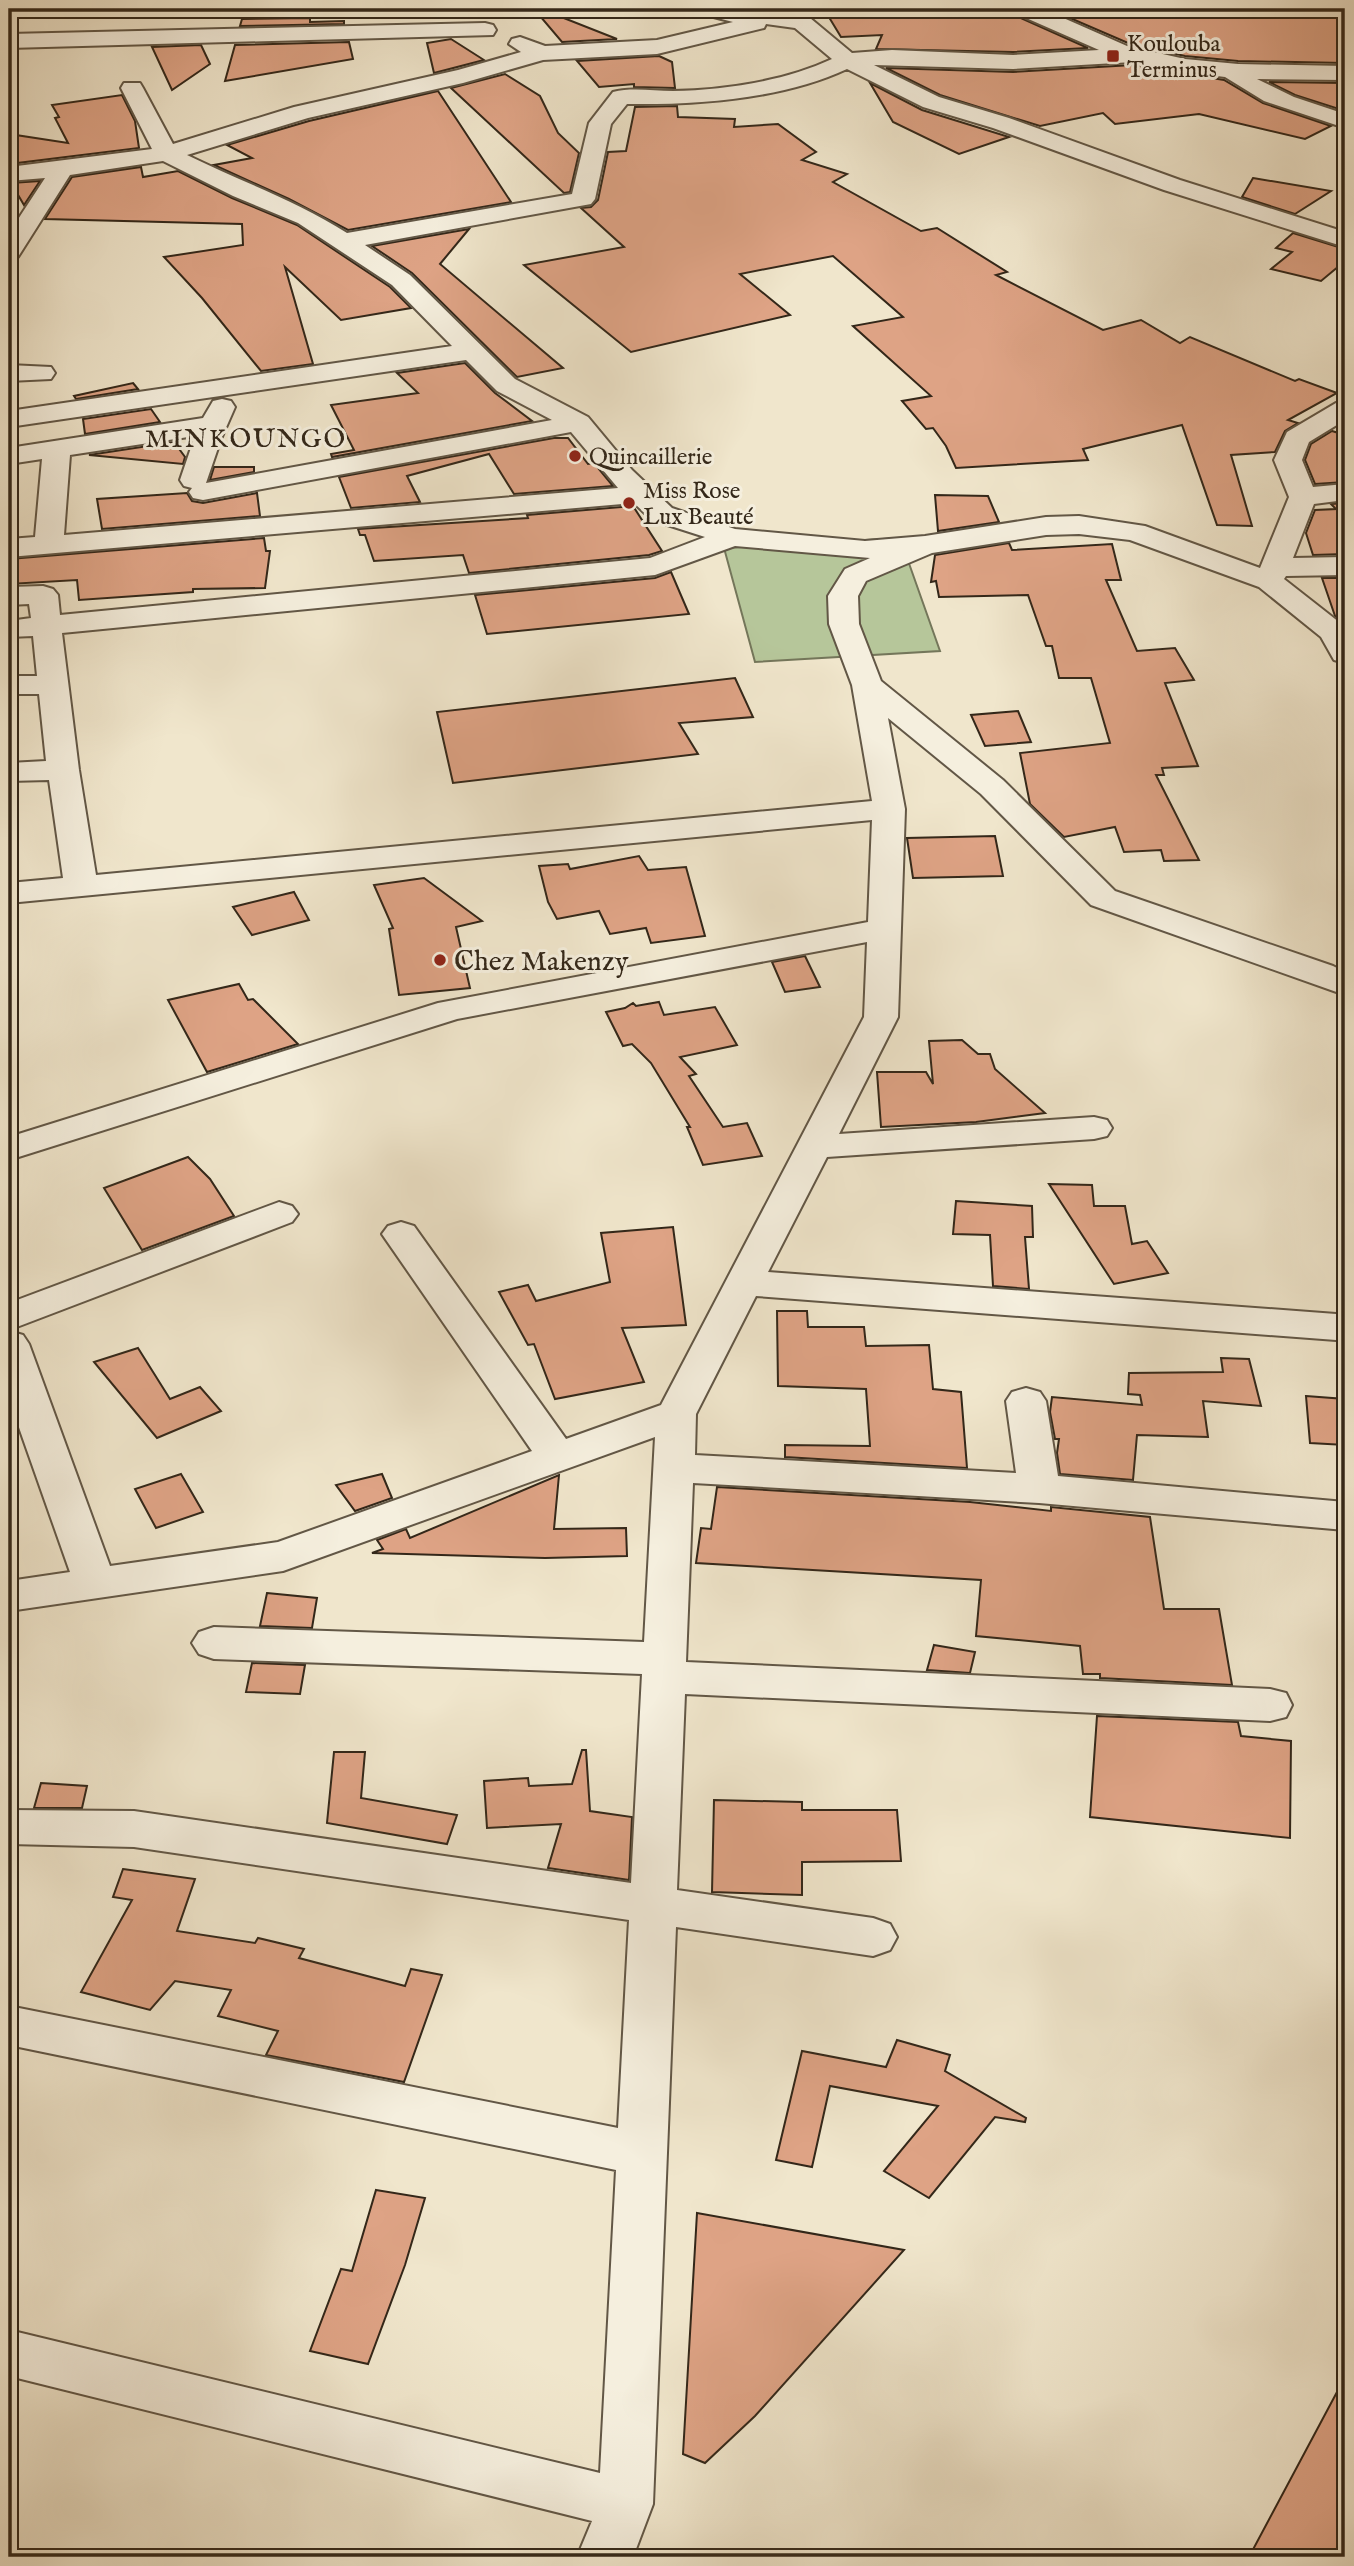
<svg xmlns="http://www.w3.org/2000/svg" width="1354" height="2566" font-family="'IM FELL English',serif">
	<style>
		.green { fill: #b6c69a; stroke: #74765a; stroke-width: 2 }
		.building { fill: #dea385; stroke: #332719; stroke-width: 2 }
		.lines { fill: none; stroke-linecap: round; stroke-linejoin: round }
		.street-casing { stroke: #625746; stroke-width: 4 }
		.street { fill: #f5efde; fill-rule: evenodd }
		.poi-dot { fill: #8f2418; stroke: #f5efde; stroke-width: 2.5 }
		.labels { text-anchor: middle; stroke-width: 6; stroke-linejoin: round; paint-order: stroke }
		.far-poi-label { font-size: 23px; fill: #332719; stroke: #f5efde; text-anchor: start }
		.far-quarter-label { font-size: 26px; letter-spacing: 2px; fill: #332719; stroke: #f5efde }
		.poi-label { font-size: 28px; fill: #332719; stroke: #f5efde; text-anchor: start }
	</style>
	<rect width="100%" height="100%" fill="#f0e6cc"/>
	<filter id="stains"><feTurbulence type="fractalNoise" baseFrequency=".00286" numOctaves="4"/><feColorMatrix values="0 0 0 0 .2 0 0 0 0 .09 0 0 0 0 .02 0 0 0 .5 -.17"/></filter>
	<radialGradient id="worn" r=".72"><stop offset=".6" stop-color="#630" stop-opacity="0"/><stop offset="1" stop-color="#630" stop-opacity=".3"/></radialGradient>
	<path class="green" d="M900,538L940,651L755,662L724,548Z"/>
	<g class="building">
		<path d="M534,9H541L617,39L562,42Z"/>
		<path d="M824,9H1011L1016,16L1088,48L1013,52L876,49L882,35L841,37Z"/>
		<path d="M1049,9H1345V63L1238,61L1185,56L1128,43Z"/>
		<path d="M310,18V22L344,21V24L240,26L242,19Z"/>
		<path d="M451,39L484,60L434,73L427,43Z"/>
		<path d="M349,42L353,59L225,81L235,45Z"/>
		<path d="M201,45L210,64L172,90L152,47Z"/>
		<path d="M659,56L672,62L675,88L634,87V84L599,87L577,61Z"/>
		<path d="M1133,65L1224,80L1263,103L1331,126L1305,139L1199,114L1115,124L1103,113L1040,126L940,95L886,68L1013,72Z"/>
		<path d="M505,74L540,96L558,133L579,153L570,192L564,193L451,88Z"/>
		<path d="M1269,82L1345,83V111L1295,95Z"/>
		<path d="M870,83L922,110L1009,137L959,154L893,122Z"/>
		<path d="M438,91L511,202L348,230L289,199L214,165L252,158L227,145L309,121Z"/>
		<path d="M122,95L135,121L139,148L9,164V134L68,143L55,118L59,117L52,105Z"/>
		<path d="M677,106L678,117L735,119L734,127L778,124L816,152L802,160L847,174L833,182L921,231L937,228L1007,272L996,275L1103,330L1141,320L1180,343L1190,337L1295,381L1299,379L1337,393L1288,420L1298,423L1285,431L1275,452L1231,455L1252,526L1217,525L1182,425L1083,449L1088,460L956,468L946,446L933,428L926,429L902,401L931,396L853,326L903,317L833,256L740,274L790,315L631,352L524,265L624,247L581,208L591,207L598,200L608,152L626,151L635,107Z"/>
		<path d="M141,167L143,177L178,171L232,198L297,225L390,287L411,308L341,320L285,267L313,364L261,371L202,298L164,257L243,245L242,224L45,219L72,177Z"/>
		<path d="M1253,178L1331,191L1295,214L1242,197Z"/>
		<path d="M40,181L24,205L11,183Z"/>
		<path d="M469,229L440,264L563,368L517,377L412,273L372,246Z"/>
		<path d="M1293,233L1345,249V261L1321,281L1271,269L1292,252L1276,248Z"/>
		<path d="M465,363L495,393L532,421L332,457L331,454L354,450L331,405L418,393L397,373Z"/>
		<path d="M133,383L138,389L76,399L74,396Z"/>
		<path d="M151,409L160,422L85,434L83,419Z"/>
		<path d="M1332,431L1345,435V482L1315,484L1305,460L1311,444Z"/>
		<path d="M554,438H568L588,464L594,463L613,486L514,494L489,454L407,476L420,502L351,508L339,477Z"/>
		<path d="M174,442L185,457L183,464L89,455Z"/>
		<path d="M214,467H254V472L210,480Z"/>
		<path d="M187,493L192,501L203,503L257,493L260,516L102,529L97,499Z"/>
		<path d="M935,495L988,496L999,522L938,531Z"/>
		<path d="M1345,503V554L1313,555L1306,533L1315,510L1336,509L1331,504Z"/>
		<path d="M633,506L662,551L649,555L469,573L463,555L374,561L365,535H360L358,529L528,518L527,515Z"/>
		<path d="M264,538L266,551H270L265,588L193,589V592L79,600L77,580L9,584V559Z"/>
		<path d="M1009,543L1012,550L1112,544L1121,580H1106L1137,651L1175,648L1194,680L1165,683L1198,766L1162,768L1164,775H1156L1199,860L1164,861L1161,850L1124,852L1115,827L1064,837L1030,804L1020,753L1110,743L1091,678H1059L1052,646H1046L1028,595L939,597L936,581L931,582L935,555Z"/>
		<path d="M671,572L689,614L487,634L475,595L655,578Z"/>
		<path d="M1322,578H1345V624L1335,616Z"/>
		<path d="M735,678L753,717L679,723L698,754L453,783L437,712Z"/>
		<path d="M1018,711L1031,742L985,746L971,715Z"/>
		<path d="M995,836L1003,876L913,878L907,838Z"/>
		<path d="M639,856L648,870L686,867L705,936L651,943L646,928L610,934L599,911L557,919L548,902L539,866L568,864L570,869Z"/>
		<path d="M424,878L482,921L456,927L470,988L399,995L389,929L393,928L374,885Z"/>
		<path d="M294,892L309,920L252,935L233,907Z"/>
		<path d="M805,956L820,987L785,992L772,962Z"/>
		<path d="M239,984L248,1000L253,999L298,1044L207,1072L168,1000Z"/>
		<path d="M659,1002L664,1015L715,1007L737,1045L680,1057L696,1074L689,1076L723,1127L747,1123L762,1156L703,1165L687,1127H690L651,1063L632,1044L623,1046L606,1012L625,1008L633,1003L636,1006Z"/>
		<path d="M962,1040L978,1054H990L995,1069L1045,1113L976,1122L881,1127L877,1072H926L933,1084L929,1041Z"/>
		<path d="M188,1157L210,1179L234,1216L142,1250L104,1188Z"/>
		<path d="M1049,1184L1092,1185L1094,1206H1125L1132,1244L1147,1241L1168,1273L1114,1284Z"/>
		<path d="M956,1201L1032,1206L1033,1237H1025L1029,1289L993,1286L990,1235L953,1234Z"/>
		<path d="M673,1227L686,1325L622,1328L644,1382L555,1399L534,1344L528,1345L499,1292L528,1285L536,1301L610,1282L601,1233Z"/>
		<path d="M777,1311H807L808,1327H864L866,1346L929,1345L933,1389L961,1392L967,1468L785,1457V1445L870,1446L866,1389L778,1386Z"/>
		<path d="M138,1348L170,1399L200,1387L221,1411L157,1438L94,1362Z"/>
		<path d="M1221,1358L1249,1359L1261,1406L1203,1401L1208,1437L1137,1435L1133,1480L1060,1474L1057,1453L1059,1439H1055L1050,1412L1052,1397L1142,1405L1140,1395L1128,1394L1129,1373L1223,1372Z"/>
		<path d="M1306,1396L1345,1399V1445L1310,1443Z"/>
		<path d="M181,1474L203,1512L156,1528L135,1489Z"/>
		<path d="M382,1474L392,1498L355,1511L336,1485Z"/>
		<path d="M559,1475L554,1529L626,1528L627,1556L545,1558L372,1553L383,1549L377,1540L406,1529L410,1538Z"/>
		<path d="M717,1487L970,1502L1051,1511V1507L1150,1517L1164,1609H1219L1232,1685L1100,1678V1674H1083L1080,1646L976,1636L981,1580L696,1563L701,1528L711,1529Z"/>
		<path d="M267,1593L317,1598L312,1628L260,1626Z"/>
		<path d="M934,1645L975,1652L970,1673L927,1670Z"/>
		<path d="M252,1663L305,1665L300,1694L246,1692Z"/>
		<path d="M1097,1716L1238,1722L1241,1736L1291,1741L1290,1838L1090,1817Z"/>
		<path d="M582,1750H586L590,1811L632,1817L629,1880L548,1868L561,1824L487,1828L484,1781L528,1778L529,1786L572,1784Z"/>
		<path d="M334,1752H365L361,1798L457,1815L447,1844L327,1823Z"/>
		<path d="M41,1783L87,1786L82,1808H34Z"/>
		<path d="M714,1800L802,1802V1810H897L901,1861L802,1862V1895L712,1892Z"/>
		<path d="M123,1869L195,1879L177,1931L255,1943L258,1938L304,1949L299,1958L405,1986L411,1969L442,1975L404,2082L266,2055L278,2031L218,2016L231,1990L175,1981L150,2010L81,1992L132,1900L113,1897Z"/>
		<path d="M897,2040L950,2055L945,2071L1026,2118L1025,2122L995,2117L929,2198L884,2171L938,2106L830,2086L812,2167L776,2160L802,2051L886,2067Z"/>
		<path d="M376,2190L425,2198L405,2265L368,2364L310,2351L341,2269L352,2271Z"/>
		<path d="M697,2213L904,2250L755,2416L705,2463L683,2454Z"/>
		<path d="M1345,2377V2557H1249Z"/>
	</g>
	<g class="lines">
		<defs>
			<g id="street">
				<path d="M699,9L779,12L810,18L852,53L892,50L1013,55L1099,50L1017,14L1014,9H1043L1127,46L1185,59L1238,64L1345,66V80L1257,79L1294,97L1345,114V128L1264,101L1225,77L1185,72L1133,62L1013,69L874,65L939,97L1009,118L1180,180L1345,232V247L1164,190L993,128L923,107L847,69C783,99 697,105 627,104L611,124L595,199L591,204L365,245L410,275L515,379L588,417L632,470L672,508L735,529L865,541L925,536L1046,517L1079,516L1145,526L1260,568L1289,497L1274,460L1287,432L1336,403L1345,401V420L1309,442L1302,460L1313,487L1345,484V500L1314,504L1293,558L1345,557V575L1286,576L1284,579L1344,626L1345,663L1334,660L1321,637L1259,587L1130,540L1079,534L1046,535L932,553L866,581L858,596L859,624L881,681L1003,780L1115,891L1333,966L1345,972V995L1091,905L981,794L888,718L905,809L898,1017L839,1134L1094,1117L1107,1120L1112,1128L1107,1136L1094,1139L827,1157L768,1272L1336,1314L1345,1317V1337L1336,1340L756,1296L696,1414L695,1455L1016,1473L1006,1401L1012,1392L1026,1388L1040,1392L1046,1401L1058,1476L1345,1502V1530L1039,1503L693,1483L686,1662L1270,1689L1286,1693L1292,1705L1286,1717L1270,1721L685,1694L677,1890L873,1918L890,1924L897,1937L890,1950L873,1956L676,1927L653,2504L633,2557H577L592,2521L9,2376V2330L600,2473L616,2170L9,2045V2006L618,2128L629,1920L134,1847L9,1844V1810L134,1811L631,1883L642,1674L214,1659L199,1654L192,1643L199,1632L214,1627L644,1642L655,1437L283,1571L9,1611V1581L70,1572L9,1399V1331L23,1335L29,1344L110,1566L278,1542L532,1451L382,1234L388,1226L401,1222L414,1226L566,1439L661,1405L864,1017L867,942L457,1019L9,1160V1137L438,1003L868,922L872,820L9,903V883L63,878L49,780L9,781V763L46,761L39,694H9V676H37L33,636L9,637V621L31,618L29,604L9,605V587L43,586L53,589L58,595L60,615L650,558L705,537L652,520L634,503L9,557V539L35,537L42,459L9,464V448L203,418L213,401L222,399L231,401L235,407L221,439L206,483L552,420L497,391L466,360L9,427V411L452,346L392,285L298,223L233,196L163,161L70,175L18,257L9,259V233L45,178L9,181V167L152,149L121,88L124,83H140L143,88L173,144L294,107L458,70L521,52L509,44L512,39L520,37L545,46L657,40L733,22L702,14ZM766,24L795,28L832,59C785,81 725,90 673,91C653,91 632,87 613,92L589,123L572,194L347,233C297,201 240,181 187,155L308,118L463,83L543,60L657,54L764,28ZM571,432L618,488L64,535L70,455L195,436L180,480L184,486L192,488L189,492L193,498L203,500ZM735,546L870,558L845,569L828,596L829,624L852,685L872,801L96,875L79,770L62,633L655,575Z"/>
				<path d="M485,23L493,25L496,30L493,35L9,48V34Z"/>
				<path d="M9,365L51,367L55,373L51,379L9,381Z"/>
				<path d="M279,1202L292,1206L298,1214L292,1222L9,1330V1303Z"/>
			</g>
		</defs>
		<use href="#street" class="street-casing"/>
		<use href="#street" class="street"/>
	</g>
	<g class="poi-dot">
		<rect x="1106" y="49" width="14" height="14" rx="3.5"/>
		<circle cx="575" cy="456" r="7"/>
		<circle cx="629" cy="503" r="7"/>
		<circle cx="440" cy="960" r="7"/>
	</g>
	<g class="labels">
		<g class="far-poi-label">
			<text x="1127" y="51">Koulouba<tspan x="1127" dy="26">Terminus</tspan></text>
			<text x="589" y="464">Quincaillerie</text>
			<text x="643" y="498">Miss Rose<tspan x="643" dy="26">Lux Beauté</tspan></text>
		</g>
		<g class="far-quarter-label">
			<text x="246" y="447">MINKOUNGO</text>
		</g>
		<g class="poi-label">
			<text x="454" y="970">Chez Makenzy</text>
		</g>
	</g>
	<rect width="1354" height="2566" fill="none" stroke="#f0e6cc" stroke-width="35"/>
	<rect x="10" y="10" width="1333" height="2545" fill="none" stroke="#332719" stroke-width="3.5"/>
	<rect x="18" y="18" width="1319" height="2531" fill="none" stroke="#332719" stroke-width="2"/>
	<rect width="100%" height="100%" filter="url(#stains)"/>
	<rect width="100%" height="100%" fill="url(#worn)"/>
</svg>
